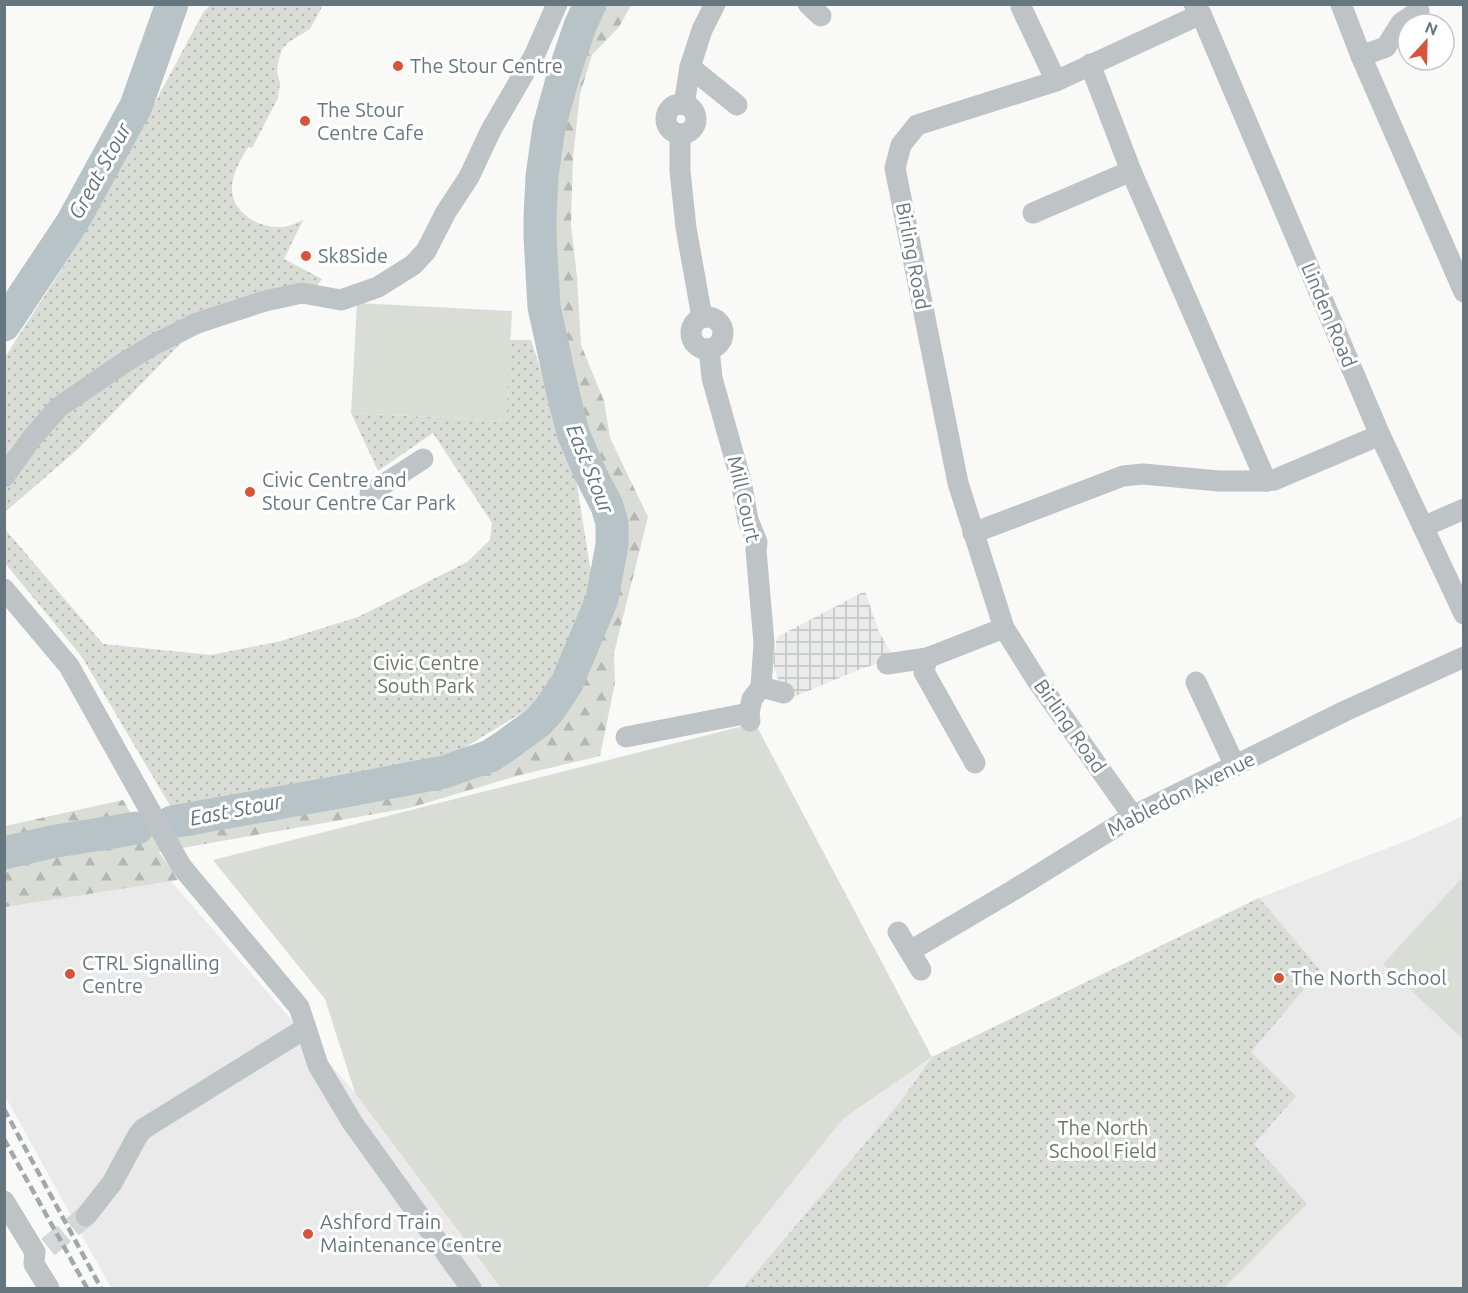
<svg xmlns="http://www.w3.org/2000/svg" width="1468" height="1293" font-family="Ubuntu,sans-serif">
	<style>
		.built { fill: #eaeaea }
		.industrial { fill: url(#industrial-grid) }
		.green { fill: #d9ddd6 }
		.forest { fill: url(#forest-firs) }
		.park { fill: url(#park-dots) }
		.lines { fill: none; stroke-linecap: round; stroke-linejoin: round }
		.river { stroke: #b7c3c7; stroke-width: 33 }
		.minor-tunnel { stroke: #d4d8d9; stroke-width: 21; stroke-dasharray: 21 10; stroke-linecap: butt }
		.minor { stroke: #bec3c6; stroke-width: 21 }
		.rail { stroke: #a0a8ac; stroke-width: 4.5; stroke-dasharray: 9 4.5; stroke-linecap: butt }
		.poi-dot { fill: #d85438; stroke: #fff; stroke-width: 2 }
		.labels { text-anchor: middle; stroke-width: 6; stroke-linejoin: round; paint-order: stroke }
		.poi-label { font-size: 20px; fill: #66767f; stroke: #fff; text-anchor: start }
		.street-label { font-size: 20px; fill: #66767f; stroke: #fff }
		.park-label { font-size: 20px; fill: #697864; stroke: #fff }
		.water-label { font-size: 21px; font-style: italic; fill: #607479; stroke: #fff }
	</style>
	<defs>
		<pattern id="industrial-grid" width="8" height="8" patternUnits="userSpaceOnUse" patternTransform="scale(1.5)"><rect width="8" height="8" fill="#eaeaea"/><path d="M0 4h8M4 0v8" fill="none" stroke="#c1c2c3"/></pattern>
		<pattern id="forest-firs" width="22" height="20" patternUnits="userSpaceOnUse" patternTransform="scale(1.5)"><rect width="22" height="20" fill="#d9ddd6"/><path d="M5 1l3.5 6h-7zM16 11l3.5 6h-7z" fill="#b4b8b3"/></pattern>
		<pattern id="park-dots" width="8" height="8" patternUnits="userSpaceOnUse" patternTransform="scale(1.5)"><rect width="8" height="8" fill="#d9ddd6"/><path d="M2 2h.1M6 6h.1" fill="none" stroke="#b4b8b3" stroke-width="1.8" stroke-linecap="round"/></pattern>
	</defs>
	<rect width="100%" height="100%" fill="#f9f9f7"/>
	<g class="built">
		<path d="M1463,816V1288H707L843,1119L932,1057L1259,898L1416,837Z"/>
		<path d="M170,880L355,1093L501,1288H111L5,1096L4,907Z"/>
	</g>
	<path class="industrial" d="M865,591L879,632L894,658L858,670L784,701L773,662L777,637Z"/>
	<g class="green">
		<path d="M357,303L512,311L506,421L351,413Z"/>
		<path d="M755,723L932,1057L843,1119L707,1288H501L355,1093L325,999L213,860Z"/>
		<path d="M1463,877V1039L1383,964Z"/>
	</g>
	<g class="forest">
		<path d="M592,5H631L619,27L592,55L580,94L573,157L571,225L577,277L581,345L604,401L610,438L648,517L614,653L615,683L600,756L520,775L409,808L159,852L178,880L5,907V854L172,822L489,756L549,710L602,599L607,506L573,433L553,345L540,236L556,101Z"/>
		<path d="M123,800L136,822L5,847V826Z"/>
	</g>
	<g class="park">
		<path d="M211,5H323L310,29L289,42L282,49L278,63L277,72L280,83L278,98L252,148L248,147C241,159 233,172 232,186C230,212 258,228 281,227C289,227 296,223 303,220L284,259L322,279L310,295L186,338L78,449L5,512V357L85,233L204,11Z"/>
		<path d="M510,340H531L576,479L593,585L579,640L546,698L459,751L345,780L175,814L82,657L5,563V529L103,644L211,655L281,641L358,617L467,562L490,540L492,523L433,433L378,471L351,413L506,421Z"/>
		<path d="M1259,898L1320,970L1251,1052L1296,1096L1254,1144L1307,1204L1225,1287V1288H743L901,1101L932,1057Z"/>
	</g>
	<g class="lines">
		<g class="river">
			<path d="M4,325L72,223L136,106L172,4"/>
			<path d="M172,822L334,793L444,772L490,756L504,747L538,722L549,710L567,683L602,599L612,545V523L607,506L590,473L573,433L562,389L544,307L540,236V219L542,176L549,127L564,73L580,26L590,4"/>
			<path d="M4,853L51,842L137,828"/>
		</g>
		<path class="minor-tunnel" d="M48,1247L86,1216"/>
		<g class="minor">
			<path d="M808,4L821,16"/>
			<path d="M1194,4L1201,14L1380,435L1464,614"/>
			<path d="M1341,4L1361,56L1464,292"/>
			<path d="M1021,7L1056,81"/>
			<path d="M1361,56L1386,47L1401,23L1419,11"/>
			<path d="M690,67L737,105"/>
			<circle cx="681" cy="119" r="15"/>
			<path d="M684,105L690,67L702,30L715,4"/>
			<path d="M680,134V171L686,228L702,317"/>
			<path d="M1131,171L1266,481"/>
			<path d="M1033,213L1131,171L1090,64"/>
			<circle cx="707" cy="333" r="16"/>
			<path d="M709,349L712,378L741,481L748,520L757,542L756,550L764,643L761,687L752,699L749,713L750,721"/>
			<path d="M4,477L31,439L59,407L122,364L153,345L197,323L265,301L302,293L341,300L378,287L413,265L426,251L446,212L469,177L491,130L534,56L557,4"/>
			<path d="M370,493L423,459"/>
			<path d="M1423,527L1464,509"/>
			<path d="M973,533L1123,476L1143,474L1219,481H1266L1274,480L1380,435"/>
			<path d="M4,589L69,666L181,866L299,1007L318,1065L352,1122L471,1288"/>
			<path d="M927,658L924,672L975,763"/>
			<path d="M887,664L927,658L1004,628"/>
			<path d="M1196,682L1235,766"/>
			<path d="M761,687L784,693"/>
			<path d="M626,737L749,713"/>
			<path d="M1133,816L1036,679L1004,628L958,483L895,168L901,145L917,125L1056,81L1201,14"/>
			<path d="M898,932L921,970"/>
			<path d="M910,951L1012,891L1133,816L1345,711L1464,657"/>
			<path d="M4,1201L35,1252L34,1264L49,1288"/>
			<path d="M86,1216L112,1183L138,1135L143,1129L306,1028"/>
		</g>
		<g class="rail">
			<path d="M4,1109L101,1288"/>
			<path d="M4,1139L87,1288"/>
		</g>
	</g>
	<g class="poi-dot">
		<circle cx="398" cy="66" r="6"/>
		<circle cx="305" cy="121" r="6"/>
		<circle cx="306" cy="256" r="6"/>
		<circle cx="250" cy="492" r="6"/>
		<circle cx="70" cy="974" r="6"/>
		<circle cx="1279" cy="978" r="6"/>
		<circle cx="308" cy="1234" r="6"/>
	</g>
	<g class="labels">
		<g class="poi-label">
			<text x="410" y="73">The Stour Centre</text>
			<text x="317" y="117">The Stour<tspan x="317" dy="23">Centre Cafe</tspan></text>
			<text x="318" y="263">Sk8Side</text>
			<text x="262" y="487">Civic Centre and<tspan x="262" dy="23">Stour Centre Car Park</tspan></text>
			<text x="82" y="970">CTRL Signalling<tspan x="82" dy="23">Centre</tspan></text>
			<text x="1291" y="985">The North School</text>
			<text x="320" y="1229">Ashford Train<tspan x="320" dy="23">Maintenance Centre</tspan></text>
		</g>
		<g class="street-label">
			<text transform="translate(913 256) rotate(79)" y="7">Birling Road</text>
			<text transform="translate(1329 315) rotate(67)" y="7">Linden Road</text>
			<text transform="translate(744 499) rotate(77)" y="7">Mill Court</text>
			<text transform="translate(1070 726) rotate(55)" y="7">Birling Road</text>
			<text transform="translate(1181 794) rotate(-27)" y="7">Mabledon Avenue</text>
		</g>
		<g class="park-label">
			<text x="426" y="670">Civic Centre<tspan x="426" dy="23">South Park</tspan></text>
			<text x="1103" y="1135">The North<tspan x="1103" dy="23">School Field</tspan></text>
		</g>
		<g class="water-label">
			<text transform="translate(100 171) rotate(-61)" y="7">Great Stour</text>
			<text transform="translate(590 469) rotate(68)" y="7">East Stour</text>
			<text transform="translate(236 810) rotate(-11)" y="7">East Stour</text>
		</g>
	</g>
	<rect width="1468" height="1293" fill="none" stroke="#66767f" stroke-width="12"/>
	<g transform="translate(1426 42) rotate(22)"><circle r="28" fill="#ffffff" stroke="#c2c8cc" stroke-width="1.5"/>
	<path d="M0-4.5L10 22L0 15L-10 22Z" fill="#d85438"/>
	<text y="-9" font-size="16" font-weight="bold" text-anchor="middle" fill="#66767f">N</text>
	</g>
</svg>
